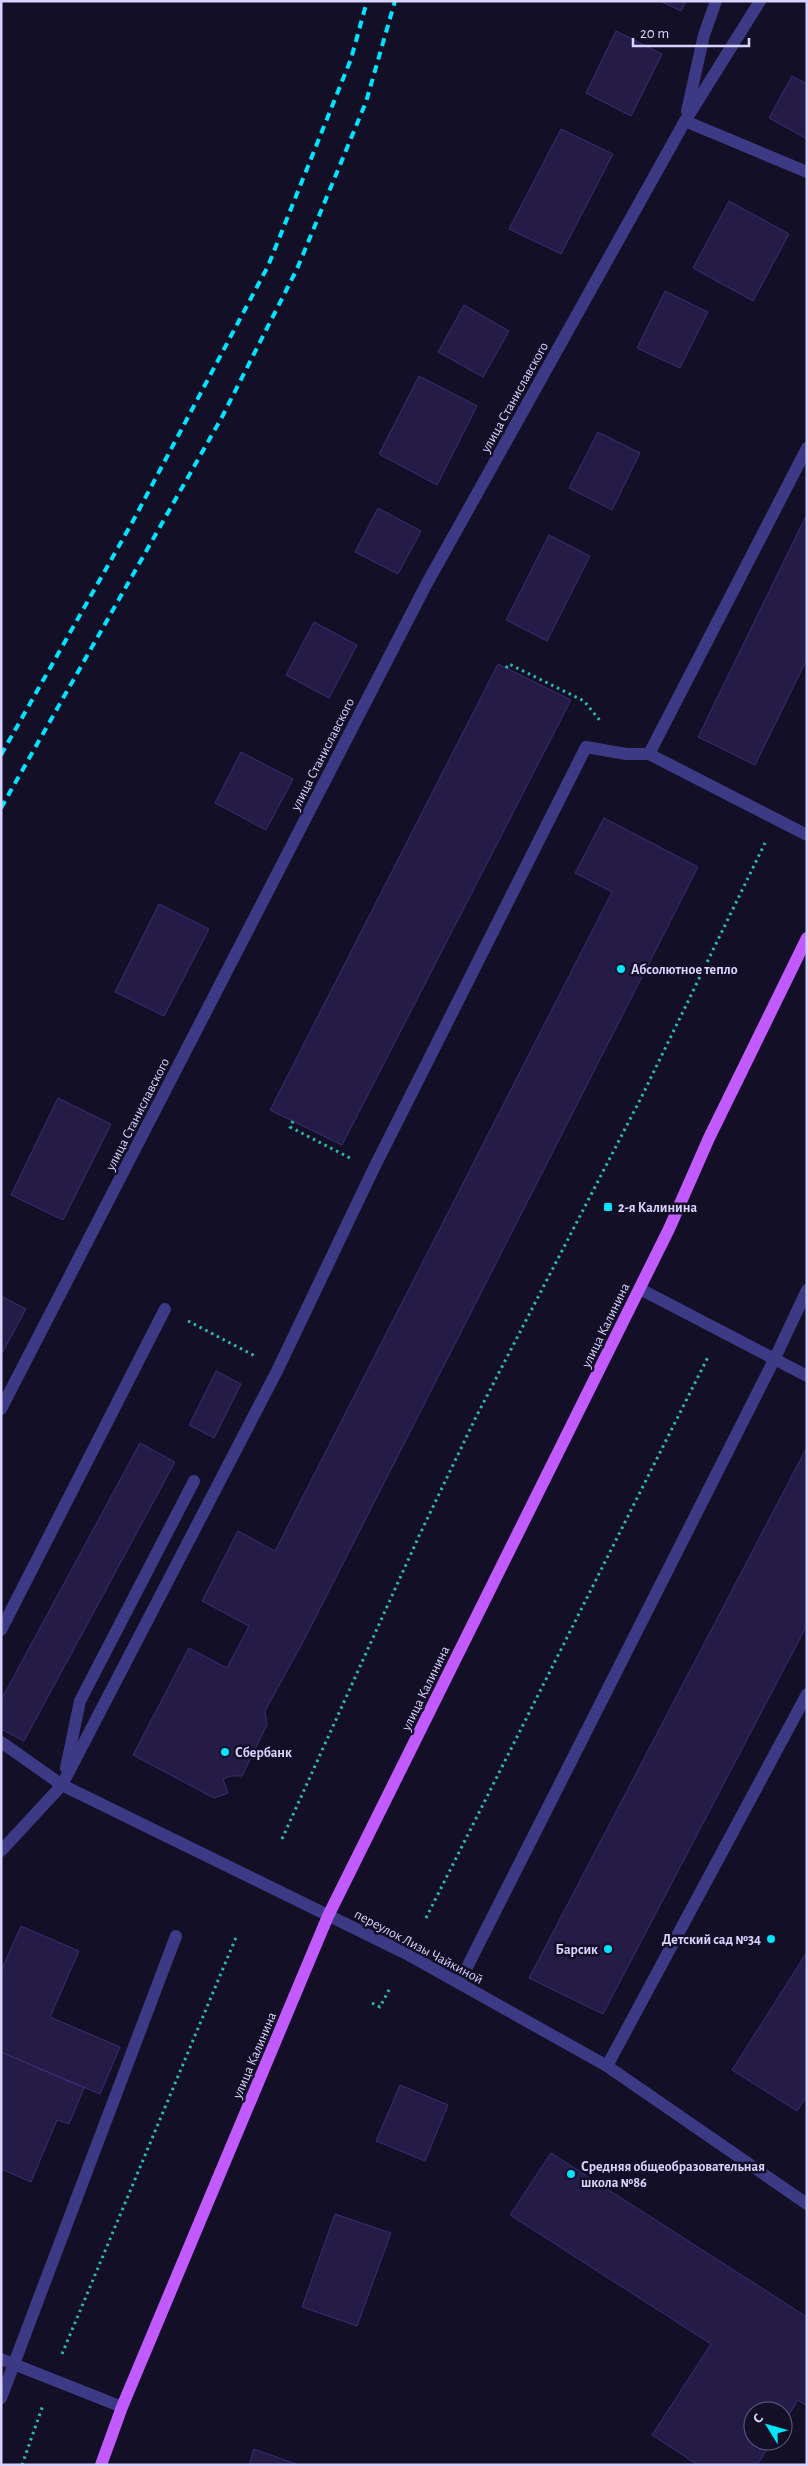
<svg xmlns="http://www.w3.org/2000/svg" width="808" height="2466" font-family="'Alegreya Sans',sans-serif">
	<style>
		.building { fill: #241b47; stroke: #3b2d73 }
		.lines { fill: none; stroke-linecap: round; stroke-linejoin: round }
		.path { stroke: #2fb8b0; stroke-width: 3; stroke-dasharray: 2.5 4; stroke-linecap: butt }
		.lane { stroke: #3d3a85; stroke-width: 12 }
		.street { stroke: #3d3a85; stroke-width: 12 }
		.primary { stroke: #c25bff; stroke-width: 12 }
		.rail { stroke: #00e5ff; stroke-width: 4; stroke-dasharray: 8 6; stroke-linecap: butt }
		.poi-dot { fill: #00e5ff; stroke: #130f26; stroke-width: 2 }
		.labels { text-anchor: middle; stroke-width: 5; stroke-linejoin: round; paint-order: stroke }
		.street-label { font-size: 14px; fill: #d9d4ff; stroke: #130f26 }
		.poi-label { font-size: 14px; font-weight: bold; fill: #d9d4ff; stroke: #130f26; text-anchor: start }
	</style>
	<rect width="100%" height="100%" fill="#130f26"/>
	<g class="building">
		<path d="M660,1H686L681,11Z"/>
		<path d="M616,31L662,54L631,116L586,93Z"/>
		<path d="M792,76L807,84V139L769,118Z"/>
		<path d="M561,129L613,154L561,254L509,229Z"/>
		<path d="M729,201L789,234L753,301L693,268Z"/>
		<path d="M665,291L708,312L680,368L637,348Z"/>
		<path d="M464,305L509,331L483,377L438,352Z"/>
		<path d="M419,376L477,406L437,485L379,454Z"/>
		<path d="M598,432L640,453L612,510L569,488Z"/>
		<path d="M378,508L421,531L398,574L355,552Z"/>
		<path d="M807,514V659L755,765L698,737Z"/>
		<path d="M549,535L590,556L547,641L506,620Z"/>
		<path d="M314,622L357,645L329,698L286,675Z"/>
		<path d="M498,664L571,700L342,1145L270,1110Z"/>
		<path d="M241,752L293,779L266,830L215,803Z"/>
		<path d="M604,818L698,867L305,1638L265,1711L267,1725L242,1776H231L223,1779L228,1793L214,1798L133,1755L189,1648L227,1668L249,1626L202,1601L238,1531L275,1551L612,892L575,873Z"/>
		<path d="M159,904L209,929L164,1016L115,992Z"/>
		<path d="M58,1098L111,1124L63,1220L11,1195Z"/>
		<path d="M1,1296L26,1309L1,1355Z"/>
		<path d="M216,1371L241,1384L214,1438L189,1425Z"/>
		<path d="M140,1443L175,1462L24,1741L1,1729V1700Z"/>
		<path d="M807,1447V1625L603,2014L529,1978Z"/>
		<path d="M21,1926L79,1951L50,2017L120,2047L100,2094L1,2052V1971Z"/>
		<path d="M807,1952V2096L797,2111L732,2070Z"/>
		<path d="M1,2052L84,2088L69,2124L57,2120L31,2182L1,2169Z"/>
		<path d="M400,2085L448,2105L425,2161L376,2141Z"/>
		<path d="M551,2153L807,2317V2406L798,2400L783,2424V2411H753V2441H772L757,2465H698L652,2435L711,2344L510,2215Z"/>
		<path d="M335,2214L391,2233L357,2326L302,2307Z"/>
		<path d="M254,2449L299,2465H249Z"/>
	</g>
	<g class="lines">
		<g class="path">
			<path d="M506,668L509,664L584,701L602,723"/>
			<path d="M293,1121L290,1127L350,1158"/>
			<path d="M188,1321L255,1356"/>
			<path d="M282,1839L419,1536L475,1419L641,1098L765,843"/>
			<path d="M426,1918L709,1355"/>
			<path d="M372,2003L380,2007L390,1988"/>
			<path d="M62,2354L237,1935"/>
			<path d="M22,2465L43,2405"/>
		</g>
		<g class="lane">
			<path d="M687,111L704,35L716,1"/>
			<path d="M685,121L760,1"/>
			<path d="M649,754L807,835"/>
			<path d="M640,1289L807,1376"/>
			<path d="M1,1630L165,1309"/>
			<path d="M66,1768L80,1701L194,1481"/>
			<path d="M1,1851L62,1785L278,1369L373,1170L586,747L626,754H649L807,448"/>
			<path d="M459,1983L774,1360L807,1290"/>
			<path d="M607,2066L807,1694"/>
			<path d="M1,2359L122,2407"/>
			<path d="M1,2398L176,1936"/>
		</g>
		<g class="street">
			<path d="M1,1409L426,585L685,121L807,172"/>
			<path d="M1,1742L62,1785L407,1954L607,2066L807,2204"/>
		</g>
		<path class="primary" d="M101,2465L122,2407L328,1916L669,1229L709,1138L807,938"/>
		<g class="rail">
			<path d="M1,755L133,521L268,266L351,59L367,1"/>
			<path d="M1,808L222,417L297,269L366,102L395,1"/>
		</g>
	</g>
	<g class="poi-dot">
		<circle cx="621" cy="969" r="5"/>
		<rect x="603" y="1202" width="10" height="10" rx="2.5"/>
		<circle cx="225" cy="1752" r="5"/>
		<circle cx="771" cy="1939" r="5"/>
		<circle cx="608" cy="1949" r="5"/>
		<circle cx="571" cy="2174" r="5"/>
	</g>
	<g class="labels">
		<g class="street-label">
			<text transform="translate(514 397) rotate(-61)" y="5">улица Станиславского</text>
			<text transform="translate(322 754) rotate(-63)" y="5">улица Станиславского</text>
			<text transform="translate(137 1114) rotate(-63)" y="5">улица Станиславского</text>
			<text transform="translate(605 1325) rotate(-64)" y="5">улица Калинина</text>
			<text transform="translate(425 1688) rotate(-64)" y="5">улица Калинина</text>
			<text transform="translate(419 1946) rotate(28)" y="5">переулок Лизы Чайкиной</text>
			<text transform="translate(254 2055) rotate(-67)" y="5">улица Калинина</text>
		</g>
		<g class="poi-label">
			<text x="631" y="974">Абсолютное тепло</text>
			<text x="618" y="1212">2-я Калинина</text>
			<text x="235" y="1757">Сбербанк</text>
			<text x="761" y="1944" text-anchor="end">Детский сад №34</text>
			<text x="598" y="1954" text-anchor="end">Барсик</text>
			<text x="581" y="2171">Средняя общеобразовательная<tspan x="581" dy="16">школа №86</tspan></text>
		</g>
	</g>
	<rect width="808" height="2466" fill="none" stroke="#d9d4ff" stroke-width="5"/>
	<g transform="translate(768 2426) rotate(307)"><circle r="24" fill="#130f26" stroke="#625e7d"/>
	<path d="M0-4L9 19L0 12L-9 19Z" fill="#00e5ff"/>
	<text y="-8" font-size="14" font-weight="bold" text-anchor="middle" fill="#d9d4ff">С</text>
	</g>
	<path d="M633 38v8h116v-8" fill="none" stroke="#d9d4ff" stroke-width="2.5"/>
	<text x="640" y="38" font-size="15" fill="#d9d4ff" stroke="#130f26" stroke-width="4" paint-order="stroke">20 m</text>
</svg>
